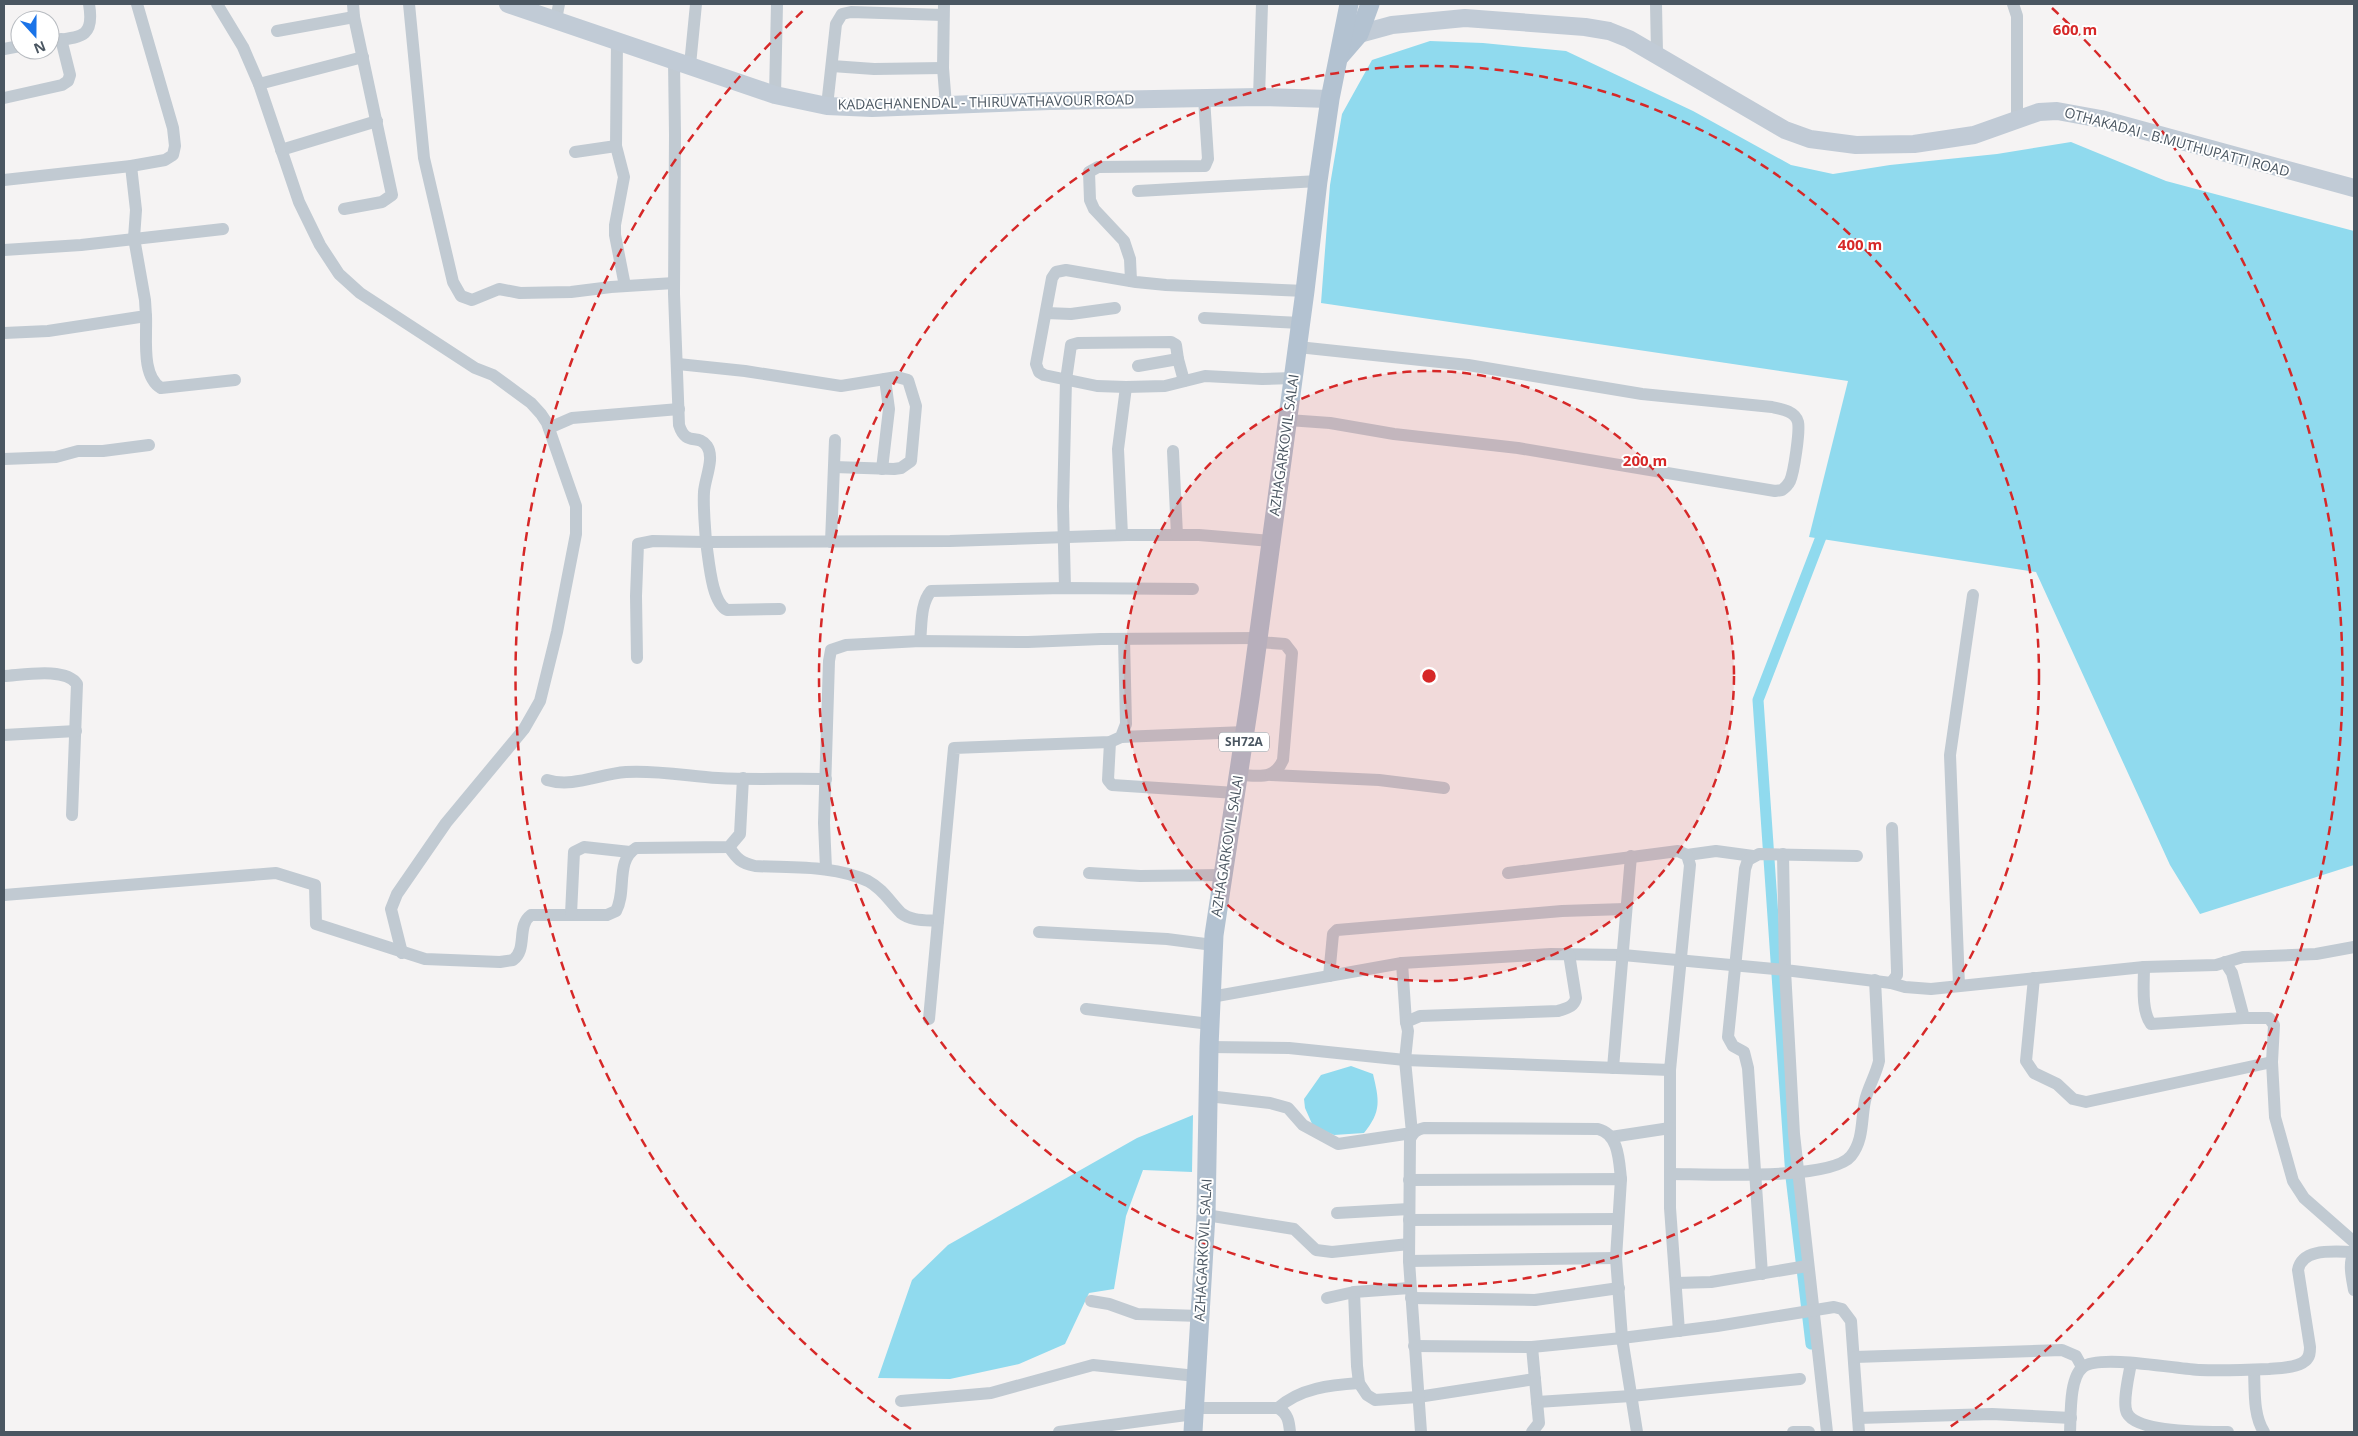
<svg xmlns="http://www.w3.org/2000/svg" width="2358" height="1436" font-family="'Open Sans',sans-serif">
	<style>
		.water { fill: #90daee }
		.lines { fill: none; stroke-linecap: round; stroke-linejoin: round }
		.canal { stroke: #90daee; stroke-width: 11 }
		.street { stroke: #c1cad2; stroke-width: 12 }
		.secondary { stroke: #c1cbd6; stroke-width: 18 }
		.primary { stroke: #b3c2d1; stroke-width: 19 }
		.ring { fill: none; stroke: #d62828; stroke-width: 2.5; stroke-dasharray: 9 6 }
		.labels { text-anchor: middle; stroke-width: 4; stroke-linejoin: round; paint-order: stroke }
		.shield { fill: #fff; stroke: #808990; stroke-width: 1 }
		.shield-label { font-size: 12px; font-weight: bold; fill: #4a5661 }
		.street-label { font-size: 14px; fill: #4a5661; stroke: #fff }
		.centre { fill: #d62828; stroke: #fff; stroke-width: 2.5 }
		.ring-label { font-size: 15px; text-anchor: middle; font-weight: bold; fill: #d62828; stroke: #fff; stroke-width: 4; stroke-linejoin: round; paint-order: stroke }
	</style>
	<rect width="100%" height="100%" fill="#f5f3f3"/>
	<g class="water">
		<path d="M1430,41L1483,43L1566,51L1693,111L1791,165L1833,174L1890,165L1997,154L2071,142L2166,181L2354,231V865L2200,914L2170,865L2036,572L1809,537L1848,381L1321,303L1330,185L1342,114L1372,60Z"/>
		<path d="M1351,1066L1373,1074C1379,1100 1382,1111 1364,1133L1334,1135L1313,1126L1305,1108L1304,1099L1321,1075Z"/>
		<path d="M1193,1115L1192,1172L1143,1170L1126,1216L1114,1289L1089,1293L1065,1344L1019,1364L950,1379L878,1378L912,1280L948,1245L1137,1138Z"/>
	</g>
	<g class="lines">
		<path class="canal" d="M1811,1344L1791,1177L1758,700L1826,524"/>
		<g class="street">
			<path d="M217,4L243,47L259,84L299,202L320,245L339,274L360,293L475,368L493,375L531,403L541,414L547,423L576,506V534L557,632L540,701L524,729L446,823L397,894L391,909L402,953"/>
			<path d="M409,4L424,158L453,282L461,296L472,300L499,289L520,293L571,292L611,287L674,283"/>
			<path d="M944,4L943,68L946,105"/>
			<path d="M1656,4L1657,53"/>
			<path d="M2013,4L2017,16V120"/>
			<path d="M556,20L559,4"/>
			<path d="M277,31L354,17"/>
			<path d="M50,41C80,37 95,39 89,4"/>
			<path d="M617,41L616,146L624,177L615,225V235L625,286"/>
			<path d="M4,49L20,46"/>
			<path d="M674,61L675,135L674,294L679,425C686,447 698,433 707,446C715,458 705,478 704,492C703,508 705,525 706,542L950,541L1127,535H1199L1271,541"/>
			<path d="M690,65L696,4"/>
			<path d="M832,66L874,69L943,68"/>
			<path d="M259,84L363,57"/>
			<path d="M775,95L777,4"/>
			<path d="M1259,97L1262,4"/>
			<path d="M4,98L62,85L68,81L70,75L61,39"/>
			<path d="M827,106L836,24L842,14L851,12L943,15"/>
			<path d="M281,150L377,121"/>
			<path d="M575,152L616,146"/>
			<path d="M4,180L131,166L165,160L173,155L175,146L173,128L137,4"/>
			<path d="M1138,191L1318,181"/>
			<path d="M344,209L382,202L392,195L354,17L353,4"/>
			<path d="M4,250L81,245L223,229"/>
			<path d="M1131,281L1130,259L1124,241L1094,209L1090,200L1089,172L1098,167L1205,166L1208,159L1204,98"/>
			<path d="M1046,313L1071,314L1115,308"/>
			<path d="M146,316C147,338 141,376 161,388L235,380"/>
			<path d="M1204,318L1301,323"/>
			<path d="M4,333L48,331L146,316L145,300L134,238L136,210L131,166"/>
			<path d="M678,364L745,371L841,386L897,377L908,380L916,406L911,461L901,468L894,469L834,467"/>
			<path d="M1138,366L1178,359L1184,381"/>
			<path d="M1293,378L1262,379L1205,376L1165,386L1126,387L1097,386L1044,375L1039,372L1036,364L1052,278L1056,272L1066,270L1136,282L1166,285L1305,291"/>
			<path d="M1288,420L1330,423L1394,434L1518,448L1775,491L1782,490C1786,487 1788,485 1790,481C1794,472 1800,431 1798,422C1795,411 1781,409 1772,407L1642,394L1468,365L1298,347"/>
			<path d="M549,428L572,418L679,409"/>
			<path d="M1173,451L1177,535"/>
			<path d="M4,459L56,457L78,451H103L149,445"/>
			<path d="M882,469L889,409L885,379"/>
			<path d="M1122,535L1118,449L1126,387"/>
			<path d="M831,542L835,440"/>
			<path d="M1065,588L1063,506L1066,380L1071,345L1078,343L1171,342L1176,345L1178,359"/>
			<path d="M920,641C922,625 920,604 931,591L1065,588L1193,589"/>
			<path d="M637,658L636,596L638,544L653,541L706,542C709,559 711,602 727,610L780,609"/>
			<path d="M4,676C23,675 66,667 77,684L72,815"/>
			<path d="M4,735L76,731"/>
			<path d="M1121,737L1245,732"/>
			<path d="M1110,742L1108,780L1112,785L1236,793"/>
			<path d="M1238,775C1258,775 1274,781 1283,760L1292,653L1285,644L1258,642"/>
			<path d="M1271,775L1379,780L1444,788"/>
			<path d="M547,780C573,788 599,774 626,772C656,770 688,776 718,778C754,780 790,778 826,779"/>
			<path d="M729,847C737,859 741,863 755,866C792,868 834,865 868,881C883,889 890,902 901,913C911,921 926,920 938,921"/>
			<path d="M1783,854L1785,970L1891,983L1897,975V970L1892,828"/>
			<path d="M1687,855L1716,851L1753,856"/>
			<path d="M826,869L824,823L829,661L831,650L846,645L920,641L1028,642L1101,639L1258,638"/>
			<path d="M1089,873L1140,876L1223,875"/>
			<path d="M4,895L276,873L315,885L316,924L425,959L500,962L513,960C528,949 516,926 531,915H607L616,911C627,891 615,861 636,848L729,847L740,834L743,778"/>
			<path d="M571,914L574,852L584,847L630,852"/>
			<path d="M1039,932L1167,939L1213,945"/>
			<path d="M2225,962L2232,973L2244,1018H2269L2274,1025L2272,1062L2275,1117L2293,1181L2304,1198L2354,1242"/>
			<path d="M1402,963L1406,1022"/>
			<path d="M2144,967C2144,983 2141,1011 2151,1024L2244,1018"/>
			<path d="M1329,976L1333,934L1337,930L1562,911L1625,909"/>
			<path d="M2034,978L2026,1061L2034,1073L2057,1084L2073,1099L2086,1102L2272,1062"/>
			<path d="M1891,983L1905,987L1931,989L2144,967L2216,965L2243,957L2316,954L2354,947"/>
			<path d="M1959,985L1950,755L1973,595"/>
			<path d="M1211,997L1402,963L1551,954L1623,955L1785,970L1794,1134L1827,1432"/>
			<path d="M1086,1009L1210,1024"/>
			<path d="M929,1019L954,748L1110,742L1121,737L1126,724L1124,639"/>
			<path d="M1209,1047L1289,1048L1405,1060L1670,1070L1690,865L1687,855L1678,851L1508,873"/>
			<path d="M1613,1068L1631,856"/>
			<path d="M1670,1070V1208L1679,1331"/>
			<path d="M1208,1096L1270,1103L1288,1108L1303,1125L1338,1144L1412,1133L1405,1060L1408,1031L1406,1022L1420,1016L1558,1011C1567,1008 1574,1007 1576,998L1569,954"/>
			<path d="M1611,1137L1670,1128"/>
			<path d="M1670,1174C1704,1174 1831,1181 1851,1156C1864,1140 1861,1119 1865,1101C1868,1087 1876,1075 1879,1061L1875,980"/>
			<path d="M1409,1180L1621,1179L1616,1258L1622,1338L1717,1326L1834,1307L1842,1309L1851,1321L1859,1432"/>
			<path d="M1337,1213L1409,1209"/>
			<path d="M1206,1215L1294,1229L1316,1250L1332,1252L1409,1244"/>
			<path d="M1409,1220L1618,1219"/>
			<path d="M2354,1252C2348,1264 2352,1278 2354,1290"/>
			<path d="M1409,1261L1616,1258"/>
			<path d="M1762,1274L1748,1068L1744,1052L1733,1046L1728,1037L1745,869L1748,860L1759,854L1857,856"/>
			<path d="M1676,1283L1711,1282L1807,1266"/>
			<path d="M1354,1292L1357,1366L1359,1383L1367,1395L1375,1400L1418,1397L1535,1379"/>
			<path d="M1327,1298L1354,1292L1410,1288"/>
			<path d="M1411,1298L1535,1300L1619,1288"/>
			<path d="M1091,1301L1109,1304L1137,1314L1200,1316"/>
			<path d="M1414,1346L1532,1347L1622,1338L1637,1432"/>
			<path d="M1855,1357L2062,1350L2076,1356L2082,1367"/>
			<path d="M2131,1363C2129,1375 2122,1403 2127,1413C2137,1433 2208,1432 2228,1432"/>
			<path d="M2254,1370C2255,1390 2253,1415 2264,1432"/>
			<path d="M901,1401L991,1393L1093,1365L1196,1376"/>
			<path d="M1537,1402L1631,1396L1800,1379"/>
			<path d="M1195,1408H1278C1288,1414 1289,1421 1290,1432"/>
			<path d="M1278,1408C1300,1388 1331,1385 1359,1383"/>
			<path d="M1858,1418L1992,1414L2071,1418"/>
			<path d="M1059,1432L1194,1414"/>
			<path d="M1421,1432L1409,1261L1410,1139C1413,1132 1416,1130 1424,1128L1598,1129C1619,1134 1619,1161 1621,1179"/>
			<path d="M1532,1432L1539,1423L1532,1347"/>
			<path d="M1793,1432H1809"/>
			<path d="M2070,1432C2071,1415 2069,1378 2083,1367C2099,1354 2177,1369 2200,1370C2223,1371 2246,1370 2269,1369C2280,1368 2297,1368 2305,1361C2310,1357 2310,1352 2310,1347L2298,1270C2302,1247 2336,1252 2354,1252"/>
		</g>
		<g class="secondary">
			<path d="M508,4L775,95L827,106L872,108L1050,101L1259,97L1330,99"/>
			<path d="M1348,31L1359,34L1392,25L1465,18L1585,27L1609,31L1629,39L1785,130L1810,139L1856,145L1914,144L1974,135L2039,112L2057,111L2101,119L2354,188"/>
		</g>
		<g class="primary">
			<path d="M1340,56L1359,34L1370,4"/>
			<path d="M1193,1432L1206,1215L1209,1047L1214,935L1250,698L1305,291L1318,181L1330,99L1349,4"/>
		</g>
	</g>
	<circle cx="1429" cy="676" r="305" fill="#d62828" fill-opacity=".12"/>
	<g class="ring">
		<circle cx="1429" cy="676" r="305"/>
		<circle cx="1429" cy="676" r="610"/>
		<path d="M911 1429A914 914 0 0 1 806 8M2052 8A914 914 0 0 1 1947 1429"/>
	</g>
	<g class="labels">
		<rect class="shield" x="1219" y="732.5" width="50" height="19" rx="4"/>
		<g class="shield-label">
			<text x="1244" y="746">SH72A</text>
		</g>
		<g class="street-label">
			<text transform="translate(986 102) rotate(-1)" y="5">KADACHANENDAL - THIRUVATHAVOUR ROAD</text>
			<text transform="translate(2177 142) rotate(15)" y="5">OTHAKADAI - B.MUTHUPATTI ROAD</text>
			<text transform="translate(1284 445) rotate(-82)" y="5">AZHAGARKOVIL SALAI</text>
			<text transform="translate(1227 846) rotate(-81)" y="5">AZHAGARKOVIL SALAI</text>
			<text transform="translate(1203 1250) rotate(-87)" y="5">AZHAGARKOVIL SALAI</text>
		</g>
	</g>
	<circle cx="1429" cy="676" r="8" class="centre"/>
	<g class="ring-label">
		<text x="2075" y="35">600 m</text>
		<text x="1860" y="250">400 m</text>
		<text x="1645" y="466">200 m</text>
	</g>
	<rect width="2358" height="1436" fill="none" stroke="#4a5661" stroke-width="10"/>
	<g transform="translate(35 35) rotate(159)"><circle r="24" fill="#ffffff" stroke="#b7bbc0"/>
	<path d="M0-4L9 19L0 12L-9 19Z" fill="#1a73e8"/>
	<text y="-8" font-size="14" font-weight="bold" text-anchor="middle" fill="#4a5661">N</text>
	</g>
</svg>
